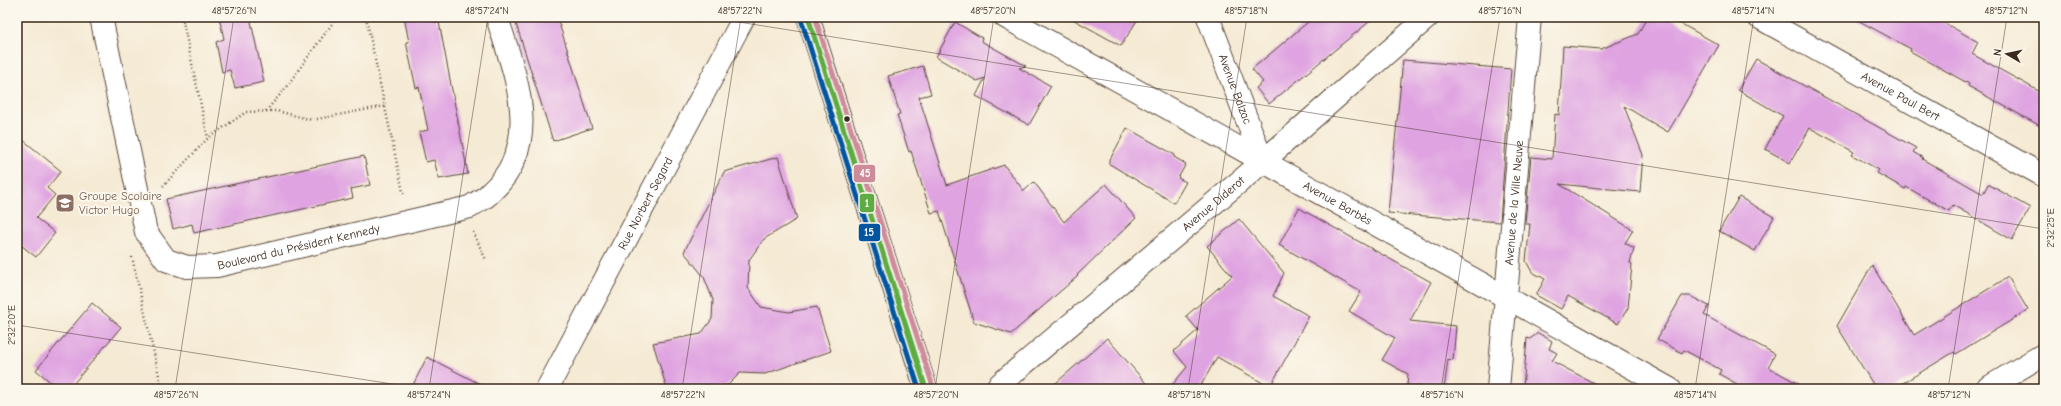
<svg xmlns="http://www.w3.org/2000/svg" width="2061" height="406" font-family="'Comic Neue',sans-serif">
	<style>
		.building { fill: #dfa3e1 }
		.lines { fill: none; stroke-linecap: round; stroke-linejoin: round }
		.street-casing { stroke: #574739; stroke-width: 24 }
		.secondary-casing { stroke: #574739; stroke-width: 24 }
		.path { stroke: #574739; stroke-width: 2.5; stroke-dasharray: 1 3; stroke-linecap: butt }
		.street { stroke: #fff; stroke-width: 22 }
		.secondary { stroke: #fff; stroke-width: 22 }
		.bus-1-casing { stroke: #fbf7ec; stroke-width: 8 }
		.bus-2-casing { stroke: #fbf7ec; stroke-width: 8 }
		.bus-3-casing { stroke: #fbf7ec; stroke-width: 8 }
		.bus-1 { stroke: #5cac43; stroke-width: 5 }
		.bus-2 { stroke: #0054a0; stroke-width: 5 }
		.bus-3 { stroke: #ce8c9b; stroke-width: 5 }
		.ticks { fill: none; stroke: #3b2a1e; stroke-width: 1; stroke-opacity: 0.45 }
		.bus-dot { fill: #3b2a1e; stroke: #fbf7ec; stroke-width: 1.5 }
		.labels { text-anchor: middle; stroke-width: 4; stroke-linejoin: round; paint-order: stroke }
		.street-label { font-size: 12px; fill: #3b2a1e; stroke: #fbf7ec }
		.education-label { font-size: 12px; fill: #785e54; stroke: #fbf7ec; text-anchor: start }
		.line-badge { stroke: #fbf7ec; stroke-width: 1.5 }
		.badge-label { font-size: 11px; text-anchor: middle; font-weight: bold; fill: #fff }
		.neatline { fill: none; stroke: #3b2a1e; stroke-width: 1.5 }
		.ticks-label { font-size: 10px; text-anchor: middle; fill: #3b2a1e }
	</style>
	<rect width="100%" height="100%" fill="#fbf7ec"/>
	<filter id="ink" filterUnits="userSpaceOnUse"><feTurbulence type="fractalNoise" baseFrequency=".025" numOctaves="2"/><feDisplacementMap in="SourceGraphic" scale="8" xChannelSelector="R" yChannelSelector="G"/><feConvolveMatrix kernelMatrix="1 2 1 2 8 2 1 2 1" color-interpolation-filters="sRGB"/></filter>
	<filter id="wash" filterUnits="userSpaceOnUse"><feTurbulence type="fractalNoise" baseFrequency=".012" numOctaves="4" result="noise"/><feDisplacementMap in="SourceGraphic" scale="16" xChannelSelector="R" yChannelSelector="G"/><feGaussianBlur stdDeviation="0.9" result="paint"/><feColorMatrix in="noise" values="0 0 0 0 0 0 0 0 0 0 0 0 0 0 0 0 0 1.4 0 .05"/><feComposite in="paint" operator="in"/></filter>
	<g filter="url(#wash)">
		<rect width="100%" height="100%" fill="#f5ead4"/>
		<g id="blocks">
			<g class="building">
				<path d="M219,17H250L264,82L235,88L230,70L222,72L216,42L224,39Z"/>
				<path d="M404,17H435L436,23L439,22L468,174L439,179L434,160L426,162L419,132L428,130L419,87L416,88L406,42H409Z"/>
				<path d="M514,17H557L592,128L553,141Z"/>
				<path d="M1069,17H1139L1121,46Z"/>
				<path d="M1314,17H1375L1269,104L1256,88L1263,82L1252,69Z"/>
				<path d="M1647,17H1669L1719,45L1668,132L1624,106L1643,155L1640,192L1559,184L1633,230L1625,243L1634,248L1630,263L1632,264L1628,308L1618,324L1568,296L1561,309L1536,295L1545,279L1532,272L1526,261L1530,224H1525L1531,157L1552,159L1555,114L1559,115L1563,46L1601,49L1638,34Z"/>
				<path d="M1852,17H1934L1978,42L1972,54L2044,94V128L1968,86L1969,84L1910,51L1911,49Z"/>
				<path d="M955,22L982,38L981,41L1026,66L1019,68L1051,86L1029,125L976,96L985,78L977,81L936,57Z"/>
				<path d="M1756,59L1916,148L1913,152L1923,158L1922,159L1983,194L1988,184L2030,208L2012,240L1953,205L1949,211L1906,187L1905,189L1877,173L1879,170L1852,155L1854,152L1810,128L1790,163L1765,149L1783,116L1738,90Z"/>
				<path d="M1403,60L1511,69L1500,222L1388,213Z"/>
				<path d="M923,66L931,94L919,97L947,185L1004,165L1024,191L1034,182L1064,222L1106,184L1136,218L1077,275L1078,276L1011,334L974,322L939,211L931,213L911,151L909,152L897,115L900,114L888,76Z"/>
				<path d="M1127,128L1175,155L1174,157L1186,164L1178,178L1186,182L1174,203L1108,163Z"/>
				<path d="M17,135L61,171L47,188L55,195L36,218L55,233L36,257L17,242Z"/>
				<path d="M364,156L370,185L351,189L353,198L194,233L192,224L173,229L166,199Z"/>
				<path d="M778,157L797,219L764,239L749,260L748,288L761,307L789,312L817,307L831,351L765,374L740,373L728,385L713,389H667L653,343L701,334L712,319L713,300L704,277L684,252L724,172Z"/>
				<path d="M1739,197L1774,217L1755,251L1719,231Z"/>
				<path d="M1299,208L1431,282L1410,321L1456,326L1453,360L1448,359L1444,389L1407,385L1408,374L1382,360L1395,338L1349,311L1361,292L1279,245Z"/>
				<path d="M1239,219L1284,273L1273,296L1309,316L1270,387L1217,357L1199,389H1169L1187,367L1174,351L1198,330L1186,316L1232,276L1207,246Z"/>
				<path d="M1872,265L1914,335L2008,277L2028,310L1956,354L1954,352L1893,389H1876L1837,326Z"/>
				<path d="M1682,296H1690L1709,306L1704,315L1775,354L1768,367L1808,389H1746L1719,374L1721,370L1684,350L1682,353L1657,339Z"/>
				<path d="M92,303L121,327L69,389H59L36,370Z"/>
				<path d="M1538,333L1552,341L1549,349L1557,353L1552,361L1605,389H1523L1527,338L1530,339Z"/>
				<path d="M1107,338L1151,389H1049L1097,347Z"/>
				<path d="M427,357L490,389H411Z"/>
			</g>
		</g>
	</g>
	<g filter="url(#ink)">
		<use href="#blocks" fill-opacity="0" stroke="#574739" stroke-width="1"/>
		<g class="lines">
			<defs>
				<g id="street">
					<path id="s1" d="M101,17L146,232L166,260L187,267L217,266L470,207C476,202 485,199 490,193C545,143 515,76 497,17"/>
					<path id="s2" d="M1005,17L1670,389"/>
					<path id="s3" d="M1208,17L1262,160"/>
					<path id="s4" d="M1758,17L2044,176"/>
					<path id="s5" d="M547,389L744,17"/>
					<path id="s6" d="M997,389L1000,384L1245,177L1428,17"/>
					<path id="s7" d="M1498,389L1530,17"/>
					<path d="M1986,389L2044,354"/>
				</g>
				<path id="secondary" d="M808,17L926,389"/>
			</defs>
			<use href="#street" class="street-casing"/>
			<use href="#secondary" class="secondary-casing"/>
			<g class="path">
				<path d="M182,17L208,138"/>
				<path d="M366,17L404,197"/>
				<path d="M266,111L284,90L337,17"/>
				<path d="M163,186L208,138L246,112L277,111L312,120L385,106"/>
				<path d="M473,232L486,260"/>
				<path d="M132,257L162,389"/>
			</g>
			<use href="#street" class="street"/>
			<use href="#secondary" class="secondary"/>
			<defs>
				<path id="bus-1" d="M808,17L926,389"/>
				<path id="bus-2" d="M801,19L919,389"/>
				<path id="bus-3" d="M815,17L933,387"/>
			</defs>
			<use href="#bus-1" class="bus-1-casing"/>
			<use href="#bus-2" class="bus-2-casing"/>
			<use href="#bus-3" class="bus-3-casing"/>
			<use href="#bus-1" class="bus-1"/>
			<use href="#bus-2" class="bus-2"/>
			<use href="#bus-3" class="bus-3"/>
		</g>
	</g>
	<path class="ticks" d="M707,17L2044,229M17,325L424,389M175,389L234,17M429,389L488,17M682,389L741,17M935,389L994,17M1188,389L1247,17M1441,389L1500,17M1695,389L1754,17M1948,389L2007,17"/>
	<defs>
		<symbol id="school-square" viewBox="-11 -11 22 22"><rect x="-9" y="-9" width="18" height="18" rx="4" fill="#8d6e63" stroke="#fbf7ec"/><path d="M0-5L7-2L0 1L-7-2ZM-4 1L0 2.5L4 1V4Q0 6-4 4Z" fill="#fff"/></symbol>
	</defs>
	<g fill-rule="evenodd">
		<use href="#school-square" x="54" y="192" width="22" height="22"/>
	</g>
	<circle class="bus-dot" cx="847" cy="119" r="3.5"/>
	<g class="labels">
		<g class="street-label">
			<text dy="4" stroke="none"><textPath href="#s3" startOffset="77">Avenue Balzac</textPath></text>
			<text dy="4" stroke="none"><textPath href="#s4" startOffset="163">Avenue Paul Bert</textPath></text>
			<text dy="4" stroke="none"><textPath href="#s5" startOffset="210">Rue Norbert Segard</textPath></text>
			<text dy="4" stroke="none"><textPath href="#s7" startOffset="187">Avenue de la Ville Neuve</textPath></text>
			<text dy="4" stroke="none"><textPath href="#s6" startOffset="285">Avenue Diderot</textPath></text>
			<text dy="4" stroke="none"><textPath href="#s2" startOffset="381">Avenue Barbès</textPath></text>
			<text dy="4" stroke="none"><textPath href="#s1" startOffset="390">Boulevard du Président Kennedy</textPath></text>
		</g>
		<g class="education-label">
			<text x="79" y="200">Groupe Scolaire<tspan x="79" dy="14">Victor Hugo</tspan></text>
		</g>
	</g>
	<g class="line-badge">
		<rect x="853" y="164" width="23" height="19" rx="4" fill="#ce8c9b"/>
		<rect x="859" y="193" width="16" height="20" rx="4" fill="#5cac43"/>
		<rect x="858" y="223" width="23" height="19" rx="4" fill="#0054a0"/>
	</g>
	<g class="badge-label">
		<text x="865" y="177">45</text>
		<text x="867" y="207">1</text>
		<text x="869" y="236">15</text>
	</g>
	<rect width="2061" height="406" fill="none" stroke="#fbf7ec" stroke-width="44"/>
	<g transform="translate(2007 54) rotate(279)" stroke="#fbf7ec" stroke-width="3" paint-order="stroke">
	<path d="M0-3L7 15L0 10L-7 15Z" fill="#3b2a1e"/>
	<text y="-6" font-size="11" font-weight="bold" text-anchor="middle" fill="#3b2a1e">N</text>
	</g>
	<rect x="22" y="22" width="2017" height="362" class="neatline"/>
	<g class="ticks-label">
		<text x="234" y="14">48°57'26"N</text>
		<text x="487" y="14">48°57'24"N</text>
		<text x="740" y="14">48°57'22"N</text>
		<text x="993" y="14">48°57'20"N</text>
		<text x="1246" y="14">48°57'18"N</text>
		<text x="1500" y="14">48°57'16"N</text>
		<text x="1753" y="14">48°57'14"N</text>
		<text x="2006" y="14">48°57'12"N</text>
		<text transform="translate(2050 228) rotate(-90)" y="4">2°32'25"E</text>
		<text transform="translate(11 325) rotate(-90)" y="4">2°32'20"E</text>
		<text x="176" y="398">48°57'26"N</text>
		<text x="429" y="398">48°57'24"N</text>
		<text x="683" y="398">48°57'22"N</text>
		<text x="936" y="398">48°57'20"N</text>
		<text x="1189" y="398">48°57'18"N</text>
		<text x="1442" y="398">48°57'16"N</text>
		<text x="1695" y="398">48°57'14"N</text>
		<text x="1949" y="398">48°57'12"N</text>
	</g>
</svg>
